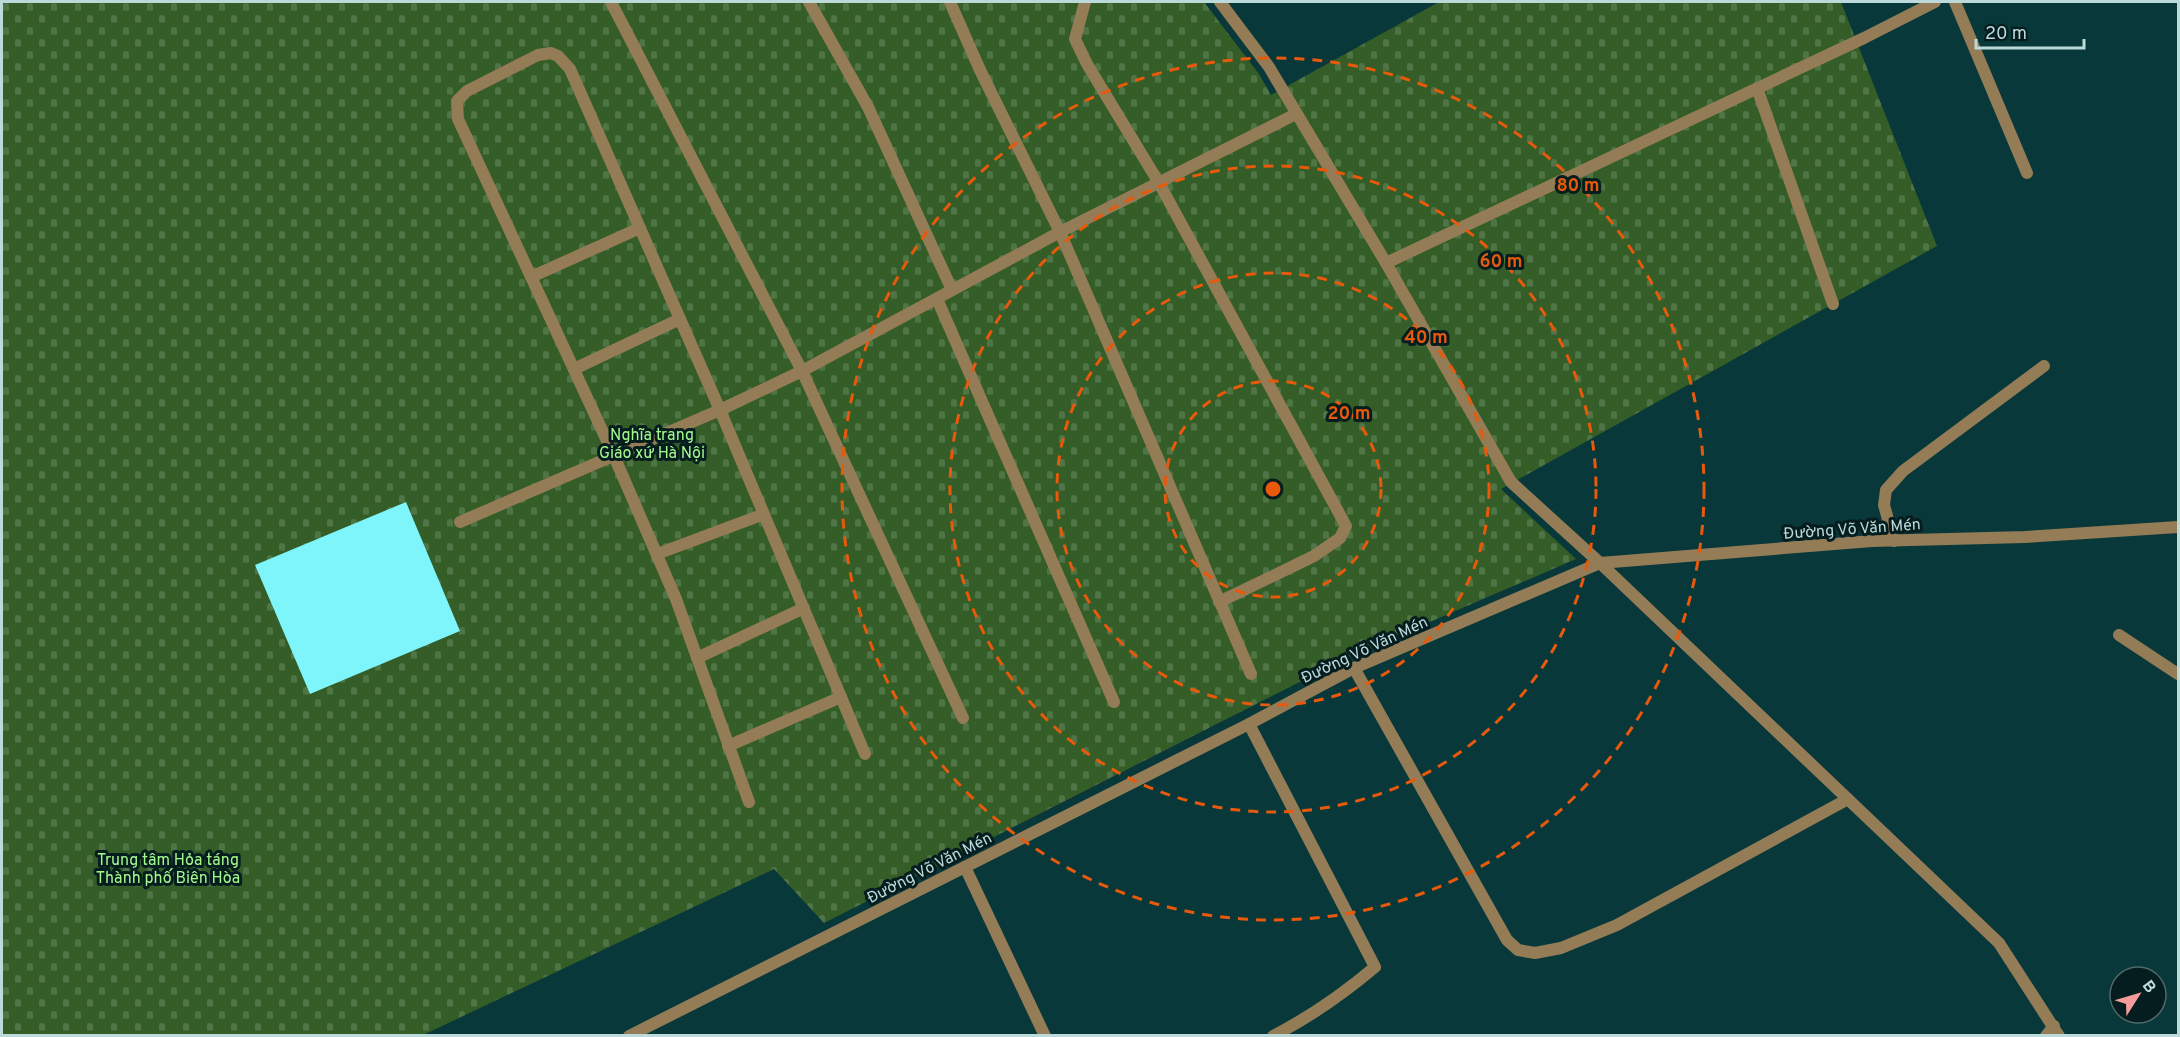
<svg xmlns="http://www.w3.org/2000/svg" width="2180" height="1037" font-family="Overpass,sans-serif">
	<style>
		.cemetery { fill: url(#cemetery-stones) }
		.building { fill: #7ef5fa }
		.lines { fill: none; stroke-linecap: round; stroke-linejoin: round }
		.lane { stroke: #937c56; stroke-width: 12 }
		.street { stroke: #937c56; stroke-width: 12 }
		.ring { fill: none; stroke: #e8590c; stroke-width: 3; stroke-dasharray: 10 8 }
		.labels { text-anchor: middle; stroke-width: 6; stroke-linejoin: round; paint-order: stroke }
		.park-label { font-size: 16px; fill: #a4f98b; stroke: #051d1e }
		.street-label { font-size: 16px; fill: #bddadb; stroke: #051d1e }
		.centre { fill: #e8590c; stroke: #051d1e; stroke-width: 3 }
		.ring-label { font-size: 18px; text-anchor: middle; font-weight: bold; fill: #e8590c; stroke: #051d1e; stroke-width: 6; stroke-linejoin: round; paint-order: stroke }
	</style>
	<defs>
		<pattern id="cemetery-stones" width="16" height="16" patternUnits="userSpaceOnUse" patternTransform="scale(1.5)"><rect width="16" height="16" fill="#345d27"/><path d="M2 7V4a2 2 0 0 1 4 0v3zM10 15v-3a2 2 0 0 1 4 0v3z" fill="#4f7446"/></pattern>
	</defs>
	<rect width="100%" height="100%" fill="#08383a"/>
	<path class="cemetery" d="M2,2H1204L1259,74L1271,95L1439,2H1841L1937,246L1501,489L1576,559L1351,656L824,923L774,869L423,1035L2,1036Z"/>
	<path class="building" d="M406,502L460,631L310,694L255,565Z"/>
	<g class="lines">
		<g class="lane">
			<path d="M611,2L802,371L963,718"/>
			<path d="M809,2L868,107L952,290"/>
			<path d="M950,2L980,70L1060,232L1251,674"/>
			<path d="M1085,2L1075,39L1087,64L1159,183L1346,526L1340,538L1314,556L1219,602"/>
			<path d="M1955,2L2027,173"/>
			<path d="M1757,88L1833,304"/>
			<path d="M531,277L640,228"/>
			<path d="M937,299L1114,702"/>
			<path d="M574,369L680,319"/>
			<path d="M460,522L720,410L802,371L1060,232L1296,114"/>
			<path d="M657,554L764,514"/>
			<path d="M697,658L804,608"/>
			<path d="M728,746L841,697"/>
			<path d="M749,802L676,599L614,456L458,119L457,101L467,91L538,55L551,53L558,56L570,69L720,410L865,754"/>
		</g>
		<g class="street">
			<path d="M1220,2L1269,67L1386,263L1511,482L1600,563L1999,943L2059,1036"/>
			<path d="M1386,263L1864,38L1935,2"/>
			<path d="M1894,541L1884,505L1886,490L1903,471L2044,366"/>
			<path d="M2119,635L2178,674"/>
			<path d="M1354,668L1507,940L1518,950L1535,953L1561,948L1617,925L1848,799"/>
			<path d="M1249,724L1375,967C1343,994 1310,1017 1273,1036"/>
			<path d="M965,867L1045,1036"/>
			<path d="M629,1036L1249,724L1354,668L1600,563L1872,541L2025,537L2178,527"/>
			<path d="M2046,1036L2054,1026"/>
		</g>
	</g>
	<g class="ring">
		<circle cx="1273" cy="489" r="108"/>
		<circle cx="1273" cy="489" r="216"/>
		<circle cx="1273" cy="489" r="323"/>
		<circle cx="1273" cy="489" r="431"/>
	</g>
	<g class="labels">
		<g class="park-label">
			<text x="652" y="440">Nghĩa trang<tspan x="652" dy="18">Giáo xứ Hà Nội</tspan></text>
			<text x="168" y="865">Trung tâm Hỏa táng<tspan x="168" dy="18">Thành phố Biên Hòa</tspan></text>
		</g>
		<g class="street-label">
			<text transform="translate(1852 528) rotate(-4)" y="6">Đường Võ Văn Mén</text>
			<text transform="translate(1364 649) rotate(-25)" y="6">Đường Võ Văn Mén</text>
			<text transform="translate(929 867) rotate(-27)" y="6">Đường Võ Văn Mén</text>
		</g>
	</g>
	<circle cx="1273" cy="489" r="9" class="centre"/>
	<g class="ring-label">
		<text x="1578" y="191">80 m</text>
		<text x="1501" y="267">60 m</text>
		<text x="1426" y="343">40 m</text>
		<text x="1349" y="419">20 m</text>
	</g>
	<rect width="2180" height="1037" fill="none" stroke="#bddadb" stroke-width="6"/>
	<g transform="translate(2138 995) rotate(53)"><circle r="28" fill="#051d1e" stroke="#4f696a" stroke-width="1.5"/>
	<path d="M0-4.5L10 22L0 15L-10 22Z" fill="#f59b9c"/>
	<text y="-9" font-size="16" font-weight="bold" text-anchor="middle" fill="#bddadb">B</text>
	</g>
	<path d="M1976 39v9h108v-9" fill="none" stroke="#bddadb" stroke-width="3"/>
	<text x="1985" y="39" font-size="18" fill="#bddadb" stroke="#051d1e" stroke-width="4.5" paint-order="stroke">20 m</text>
</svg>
